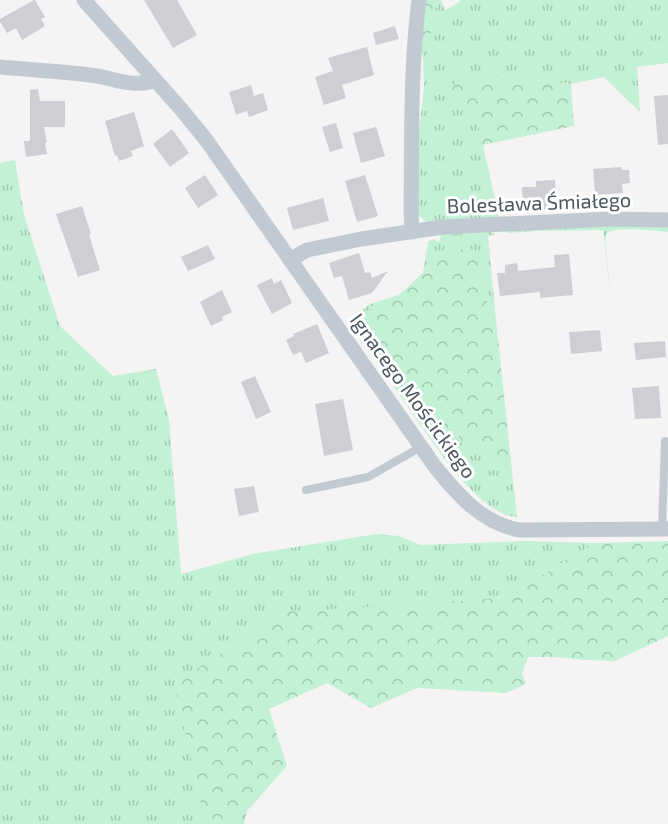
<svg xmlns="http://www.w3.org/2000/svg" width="668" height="824" font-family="'Exo 2',sans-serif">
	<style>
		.grass { fill: url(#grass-tufts) }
		.forest { fill: url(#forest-crowns) }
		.building { fill: #cdcfd5 }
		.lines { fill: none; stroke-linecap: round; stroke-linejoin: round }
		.service { stroke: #c1cad2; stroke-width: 8 }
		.minor { stroke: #c1cad2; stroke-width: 15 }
		.labels { text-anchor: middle; stroke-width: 6; stroke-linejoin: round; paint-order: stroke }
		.street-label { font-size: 20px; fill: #4a5661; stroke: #fff }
	</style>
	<defs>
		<pattern id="grass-tufts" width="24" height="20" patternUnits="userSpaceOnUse" patternTransform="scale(1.5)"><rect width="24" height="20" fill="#c3f1d5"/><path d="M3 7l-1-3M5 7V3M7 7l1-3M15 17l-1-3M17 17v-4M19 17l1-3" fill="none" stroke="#a0c6b0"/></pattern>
		<pattern id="forest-crowns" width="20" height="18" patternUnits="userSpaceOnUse" patternTransform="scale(1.5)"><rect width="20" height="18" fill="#c3f1d5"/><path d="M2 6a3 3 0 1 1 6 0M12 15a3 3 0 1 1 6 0" fill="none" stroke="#a0c6b0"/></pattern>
	</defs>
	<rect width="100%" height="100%" fill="#f5f3f3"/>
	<g class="grass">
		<path d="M437,0H441L445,10L460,2V0H668V63L637,67L640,112L604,77L571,84L491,75L474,105L499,217L428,223L422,219L418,213L417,148L424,87L423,57L421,48L422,34H424L431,44V30Z"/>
		<path d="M15,160L24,215L60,326L113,376L156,369L169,419L181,574L253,554L376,534L399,536L420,545L526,541L595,543L507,597L417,604L174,683L206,824H0V163Z"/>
		<path d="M668,225V232C653,231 619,226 607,233L605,240L612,308L603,230L535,231L507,233L504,228Z"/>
		<path d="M491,230L494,235L488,236L495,310L487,302L489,293L481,281L444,256L435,265L423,273L428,242L433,239L439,242L442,232Z"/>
		<path d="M370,304L371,311L358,322L359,327L368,342L380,367L348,322Z"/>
		<path d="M421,426L434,432L448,430L458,435L464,447L481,451L492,458L495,471H512L517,517L505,515L486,504L487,502L485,501L484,502C459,480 440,453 421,426Z"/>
	</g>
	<g class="forest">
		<path d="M425,0H437L431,30V44H429L424,41V35L422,34Z"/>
		<path d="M491,75L571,84L574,126L483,145L474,105L454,103L451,92L457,79Z"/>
		<path d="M471,249L479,252L481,281L489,293L487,302L495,310L512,471H495L492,458L481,451L464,447L458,435L448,430L434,432L421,426L380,367L368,342L359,328L358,322L371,311L370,304L399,295L423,273L435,265L444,256L459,250Z"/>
		<path d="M668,541V636L615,661L587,660L553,657H528L522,674L526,684L506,693L417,688L371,708L327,683L269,709L287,766L247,811L244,824H206L174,684L284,612L417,604L507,597L595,543Z"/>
	</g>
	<g class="building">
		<path d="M34,0H35L45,17L41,19L45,26L22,40L16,28L7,33L0,22V19Z"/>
		<path d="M144,0H177L197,35L173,48Z"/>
		<path d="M395,26L399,39L376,45L373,33Z"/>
		<path d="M367,47L374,75L342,85L346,98L324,105L315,77L333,71L328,58Z"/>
		<path d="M251,85L254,96L263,93L268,110L249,117L247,111L236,115L229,92Z"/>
		<path d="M38,89L40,101H65V127H44L47,142L45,143L47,154L26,157L24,141H30V90Z"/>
		<path d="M668,95V144L658,145L654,96Z"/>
		<path d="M134,112L144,146L131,151L133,156L119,161L117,155L115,156L105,121Z"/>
		<path d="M336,123L343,148L330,152L322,127Z"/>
		<path d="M376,127L385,156L361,163L353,133Z"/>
		<path d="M172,129L189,153L170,167L153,144Z"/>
		<path d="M621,167L622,170H629L630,183L622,184L623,193L595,195L593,169Z"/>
		<path d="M205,175L218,195L198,208L185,188Z"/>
		<path d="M365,175L378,216L357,222L345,181Z"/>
		<path d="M555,180L556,209L523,210L522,187H536V181Z"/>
		<path d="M323,198L329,221L293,230L287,208Z"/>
		<path d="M82,206L91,234L89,235L100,270L78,277L56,214Z"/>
		<path d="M208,245L215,259L188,271L181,257Z"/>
		<path d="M359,253L365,273L370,272L372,278L388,271L372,293L349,300L342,276L334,278L329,263Z"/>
		<path d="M569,254L573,295L540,298V292L500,296L497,273H505V265L517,263L518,271L555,267L554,255Z"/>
		<path d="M272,278L274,284L281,280L292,303L272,314L257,285Z"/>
		<path d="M222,290L232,312L222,317L223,320L211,326L200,302Z"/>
		<path d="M317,324L329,353L306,363L301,352L293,355L286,340L294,336L293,334Z"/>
		<path d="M600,330L602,351L571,354L569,332Z"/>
		<path d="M665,341L666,357L636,360L634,343Z"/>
		<path d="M255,376L271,412L256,419L241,382Z"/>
		<path d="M659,386L661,418L635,419L632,388Z"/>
		<path d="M343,399L353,450L324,456L315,404Z"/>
		<path d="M254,486L259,512L239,516L234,489Z"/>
	</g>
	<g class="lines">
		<g class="service">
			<path d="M306,490L368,477L421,447"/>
			<path d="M662,529L665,441"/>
		</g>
		<g class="minor">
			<path d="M84,0L181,109L207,141L436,468C459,496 482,523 519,530L668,529"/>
			<path d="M0,67C30,70 60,71 90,75C111,77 133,89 155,80"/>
			<path d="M412,232L411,211C412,141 410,70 419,0"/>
			<path d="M290,260L307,250L361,239L443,227L610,219L668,220"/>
		</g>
	</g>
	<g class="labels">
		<g class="street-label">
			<text transform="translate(539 203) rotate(-2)" y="7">Bolesława Śmiałego</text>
			<text transform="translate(413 396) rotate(54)" y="7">Ignacego Mościckiego</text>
		</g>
	</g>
</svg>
